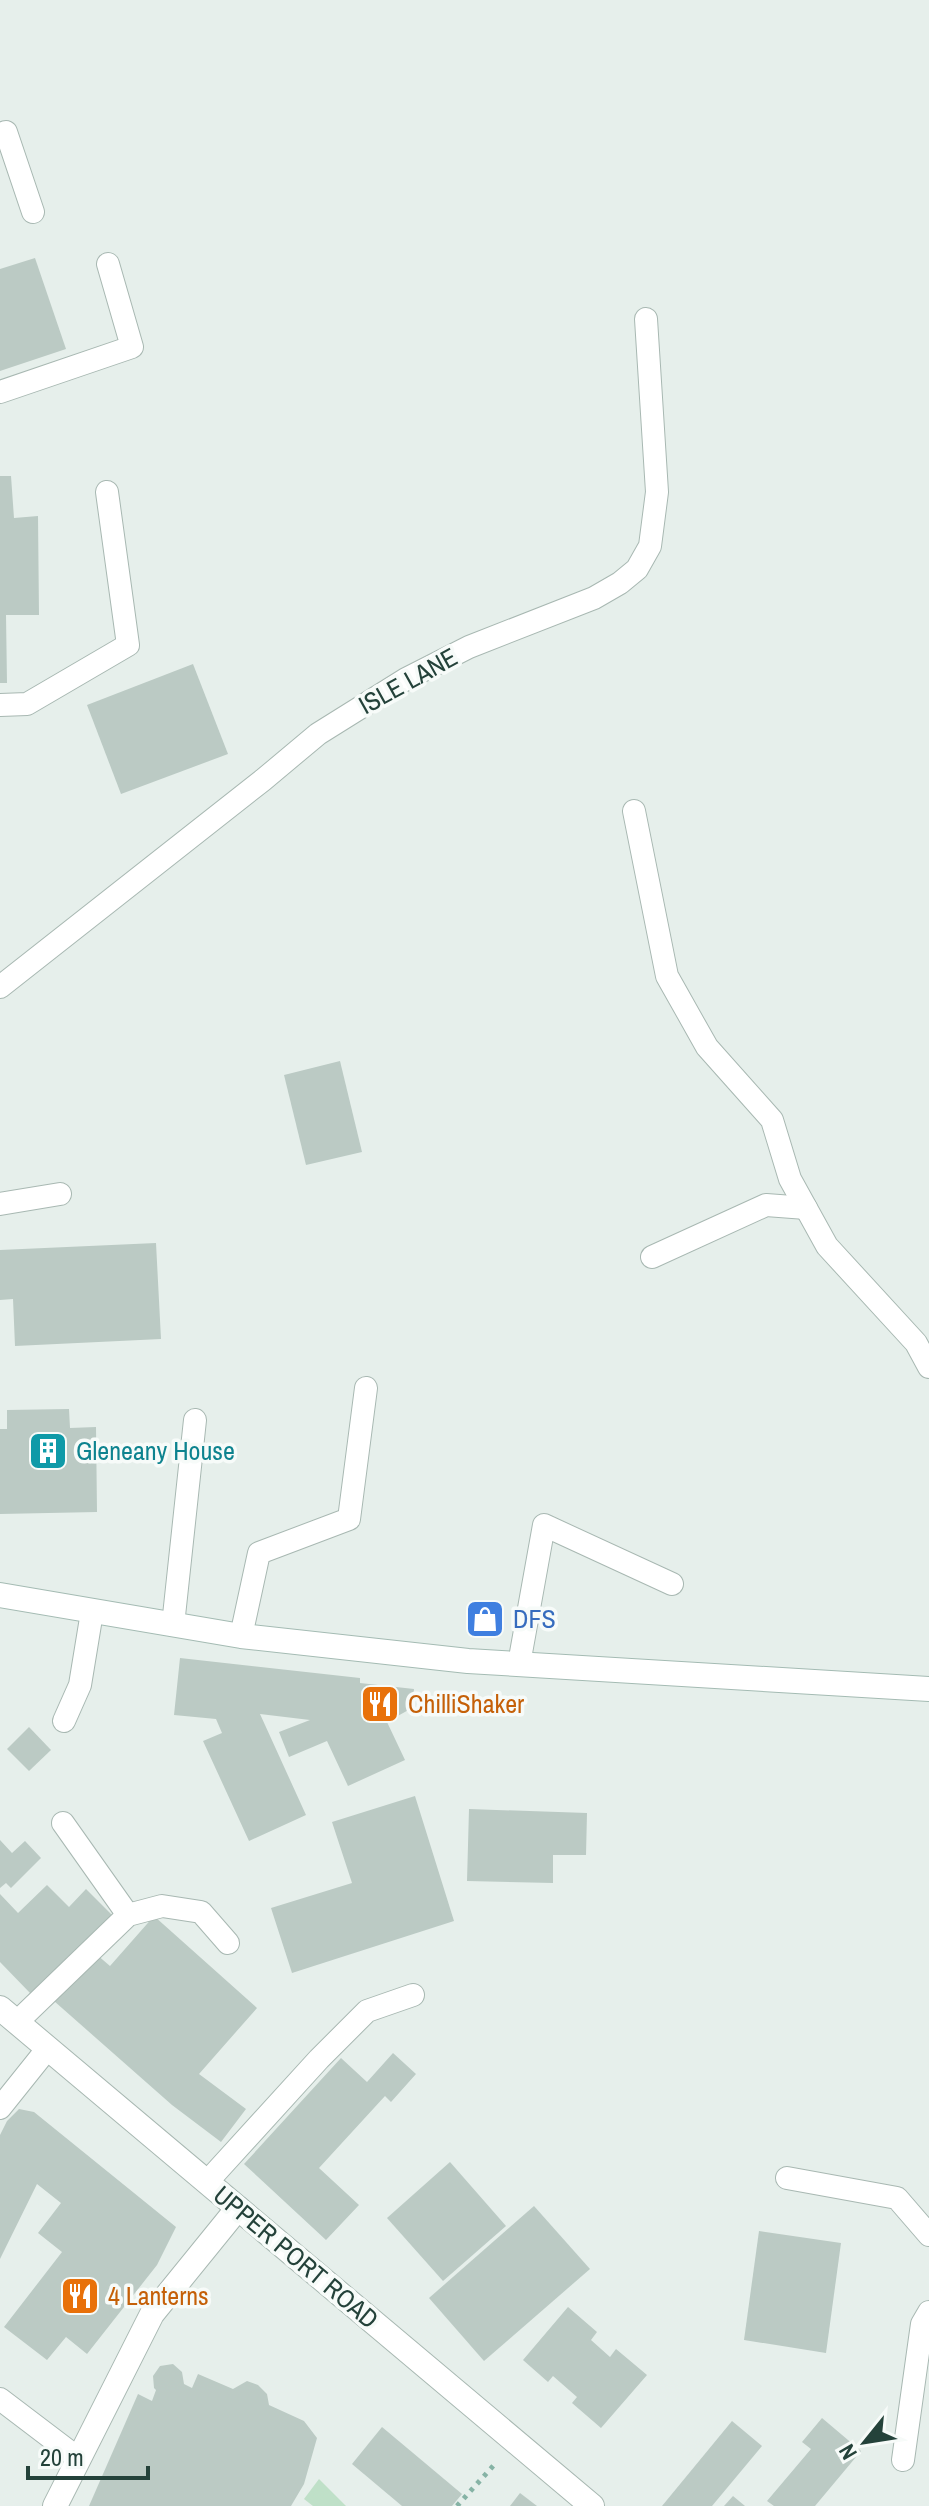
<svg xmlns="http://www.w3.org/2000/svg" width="929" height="2506" font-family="'Archivo Narrow',sans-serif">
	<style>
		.green { fill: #bfe0c8 }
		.building { fill: #bbcac4 }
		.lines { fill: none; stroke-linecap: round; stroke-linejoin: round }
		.service-casing { stroke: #a8b8b2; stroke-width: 24 }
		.minor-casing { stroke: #a8b8b2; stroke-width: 26 }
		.tertiary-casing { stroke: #a8b8b2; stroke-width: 26 }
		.secondary-casing { stroke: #a4bbb3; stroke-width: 26 }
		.path { stroke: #86b3a5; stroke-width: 5; stroke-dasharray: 4 6; stroke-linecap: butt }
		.service { stroke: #fff; stroke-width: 22 }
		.minor { stroke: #fff; stroke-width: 24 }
		.tertiary { stroke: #fff; stroke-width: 24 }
		.secondary { stroke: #fff; stroke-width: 24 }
		.labels { text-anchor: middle; stroke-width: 7; stroke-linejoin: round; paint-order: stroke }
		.street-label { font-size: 26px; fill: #24423a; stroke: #f7fbf9 }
		.culture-label { font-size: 26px; fill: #0d838f; stroke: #f7fbf9; text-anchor: start }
		.shop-label { font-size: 26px; fill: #366cbe; stroke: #f7fbf9; text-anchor: start }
		.food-label { font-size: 26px; fill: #c56008; stroke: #f7fbf9; text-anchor: start }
	</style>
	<rect width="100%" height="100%" fill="#e6efeb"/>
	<path class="green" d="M319,2479L346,2506H313L304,2499Z"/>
	<g class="building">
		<path d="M35,258L66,349L0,371V269Z"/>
		<path d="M0,476H11L14,518L38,516L39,615H6L7,683H0Z"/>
		<path d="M193,664L228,754L121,794L87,705Z"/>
		<path d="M340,1061L362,1152L306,1165L284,1075Z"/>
		<path d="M156,1243L161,1339L15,1346L13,1299L0,1300V1250Z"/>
		<path d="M69,1409L70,1428L96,1427L97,1512L0,1514V1429H7V1410Z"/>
		<path d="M180,1658L360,1678V1683L414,1689L412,1708L387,1722L405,1760L348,1786L327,1741L289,1757L279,1732L310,1720L260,1714L306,1815L249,1841L203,1741L222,1733L216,1719L174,1715Z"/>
		<path d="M29,1727L51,1750L29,1771L7,1749Z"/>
		<path d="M415,1796L454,1921L292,1973L271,1908L352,1883L332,1822Z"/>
		<path d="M469,1809L587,1813L586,1855H553V1883L467,1881Z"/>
		<path d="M0,1840L12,1853L25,1841L41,1858L11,1888L6,1883L0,1888Z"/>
		<path d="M47,1885L69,1907L86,1889L112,1915L31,1994L0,1962V1894L18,1913Z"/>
		<path d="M154,1916L257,2008L199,2074L246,2109L221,2142L172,2105L54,2001L96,1954L110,1966Z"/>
		<path d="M393,2053L416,2074L391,2102L385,2096L319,2168L359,2205L326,2240L244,2164L341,2058L367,2082Z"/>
		<path d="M19,2109L34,2112L176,2227L157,2265L87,2354L66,2337L47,2360L4,2327L62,2252L38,2233L61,2203L37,2184L0,2259V2135L7,2121Z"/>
		<path d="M450,2162L506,2226L443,2281L387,2218Z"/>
		<path d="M534,2206L590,2269L484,2361L429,2298Z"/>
		<path d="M759,2231L841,2243L826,2353L744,2340Z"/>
		<path d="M568,2307L597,2332L591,2340L610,2357L616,2349L647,2375L601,2428L572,2403L577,2397L553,2376L548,2382L523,2360Z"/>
		<path d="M173,2364L182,2372L184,2384L192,2388L198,2374L233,2389L247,2381L258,2385L267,2394L269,2405L304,2421L317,2438L304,2484L291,2506H89L138,2394L152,2401L156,2390L154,2388L153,2376L160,2366Z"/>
		<path d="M822,2418L861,2451L815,2506H774L767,2501L811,2449L802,2442Z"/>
		<path d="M732,2421L762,2446L712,2506H662Z"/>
		<path d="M382,2427L462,2494L452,2506H402L352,2464Z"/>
		<path d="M520,2493L537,2506H510Z"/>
		<path d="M733,2496L745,2506H724Z"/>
	</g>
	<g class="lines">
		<defs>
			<g id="service">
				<path d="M0,134L6,132L33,212"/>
				<path d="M0,392L132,347L108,264"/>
				<path d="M0,705L27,704L128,645L107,492"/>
				<path d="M634,811L667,976L707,1047L772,1120L790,1179L827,1246L916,1343L929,1367"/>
				<path d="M0,987L263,780L318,734L406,679L469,647L594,598L620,583L637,569L650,546L657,492L646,319"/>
				<path d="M0,1204L60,1194"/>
				<path d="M652,1257L766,1205L806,1208"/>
				<path d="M173,1625L195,1420"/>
				<path d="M241,1636L259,1553L349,1519L366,1388"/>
				<path d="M519,1664L544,1525L672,1584"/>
				<path d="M64,1721L80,1685L92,1612"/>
				<path d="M63,1823L128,1915"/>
				<path d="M17,2022L128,1915L162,1906L201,1912L228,1943"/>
				<path d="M0,2108L48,2048"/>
				<path d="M787,2178L897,2198L929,2235"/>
				<path d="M207,2182L319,2059L367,2011L413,1995"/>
				<path d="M0,2399L79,2459"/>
				<path d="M903,2460L922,2324L929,2312"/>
			</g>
			<path id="minor" d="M55,2506L152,2314L238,2208"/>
			<path id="tertiary" d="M0,2008L592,2506"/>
			<path id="secondary" d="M0,1595L241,1636L468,1661L929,1689"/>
		</defs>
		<use href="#service" class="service-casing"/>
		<use href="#minor" class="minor-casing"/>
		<use href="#tertiary" class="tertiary-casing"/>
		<use href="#secondary" class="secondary-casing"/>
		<path class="path" d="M457,2506L494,2465"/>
		<use href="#service" class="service"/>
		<use href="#minor" class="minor"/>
		<use href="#tertiary" class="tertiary"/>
		<use href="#secondary" class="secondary"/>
	</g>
	<defs>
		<symbol id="building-square" viewBox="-11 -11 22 22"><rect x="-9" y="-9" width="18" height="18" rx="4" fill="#0f9aa8" stroke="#f7fbf9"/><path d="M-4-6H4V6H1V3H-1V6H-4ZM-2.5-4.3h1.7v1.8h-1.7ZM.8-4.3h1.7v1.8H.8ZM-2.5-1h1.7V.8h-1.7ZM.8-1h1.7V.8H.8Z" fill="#fff"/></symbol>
		<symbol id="shop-square" viewBox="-11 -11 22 22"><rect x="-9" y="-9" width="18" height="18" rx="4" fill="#3f7fe0" stroke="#f7fbf9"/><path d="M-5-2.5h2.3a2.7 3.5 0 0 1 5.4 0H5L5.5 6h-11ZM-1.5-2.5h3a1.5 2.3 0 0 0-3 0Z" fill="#fff"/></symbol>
		<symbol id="restaurant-square" viewBox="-11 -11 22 22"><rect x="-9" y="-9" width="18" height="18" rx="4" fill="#e8710a" stroke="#f7fbf9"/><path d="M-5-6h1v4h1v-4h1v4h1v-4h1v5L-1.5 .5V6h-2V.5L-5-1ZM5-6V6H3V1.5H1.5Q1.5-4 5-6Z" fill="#fff"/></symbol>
	</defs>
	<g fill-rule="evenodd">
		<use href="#building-square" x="26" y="1429" width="44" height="44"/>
		<use href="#shop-square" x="463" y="1597" width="44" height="44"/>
		<use href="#restaurant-square" x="358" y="1682" width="44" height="44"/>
		<use href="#restaurant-square" x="58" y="2274" width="44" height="44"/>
	</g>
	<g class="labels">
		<g class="street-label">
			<text transform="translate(408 681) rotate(-29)" y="9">ISLE LANE</text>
			<text transform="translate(296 2257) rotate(40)" y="9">UPPER PORT ROAD</text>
		</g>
		<g class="culture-label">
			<text x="76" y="1460">Gleneany House</text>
		</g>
		<g class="shop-label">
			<text x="513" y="1628">DFS</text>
		</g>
		<g class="food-label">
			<text x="408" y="1713">ChilliShaker</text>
			<text x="108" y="2305">4 Lanterns</text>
		</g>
	</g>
	<g transform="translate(865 2442) rotate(240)" stroke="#f7fbf9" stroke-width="6" paint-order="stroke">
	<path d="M0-6L14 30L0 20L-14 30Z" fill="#24423a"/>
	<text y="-12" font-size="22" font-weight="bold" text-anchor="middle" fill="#24423a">N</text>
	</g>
	<path d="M28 2466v12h120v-12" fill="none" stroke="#24423a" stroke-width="4"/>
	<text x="40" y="2466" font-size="24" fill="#24423a" stroke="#f7fbf9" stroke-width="6" paint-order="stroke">20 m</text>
</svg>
